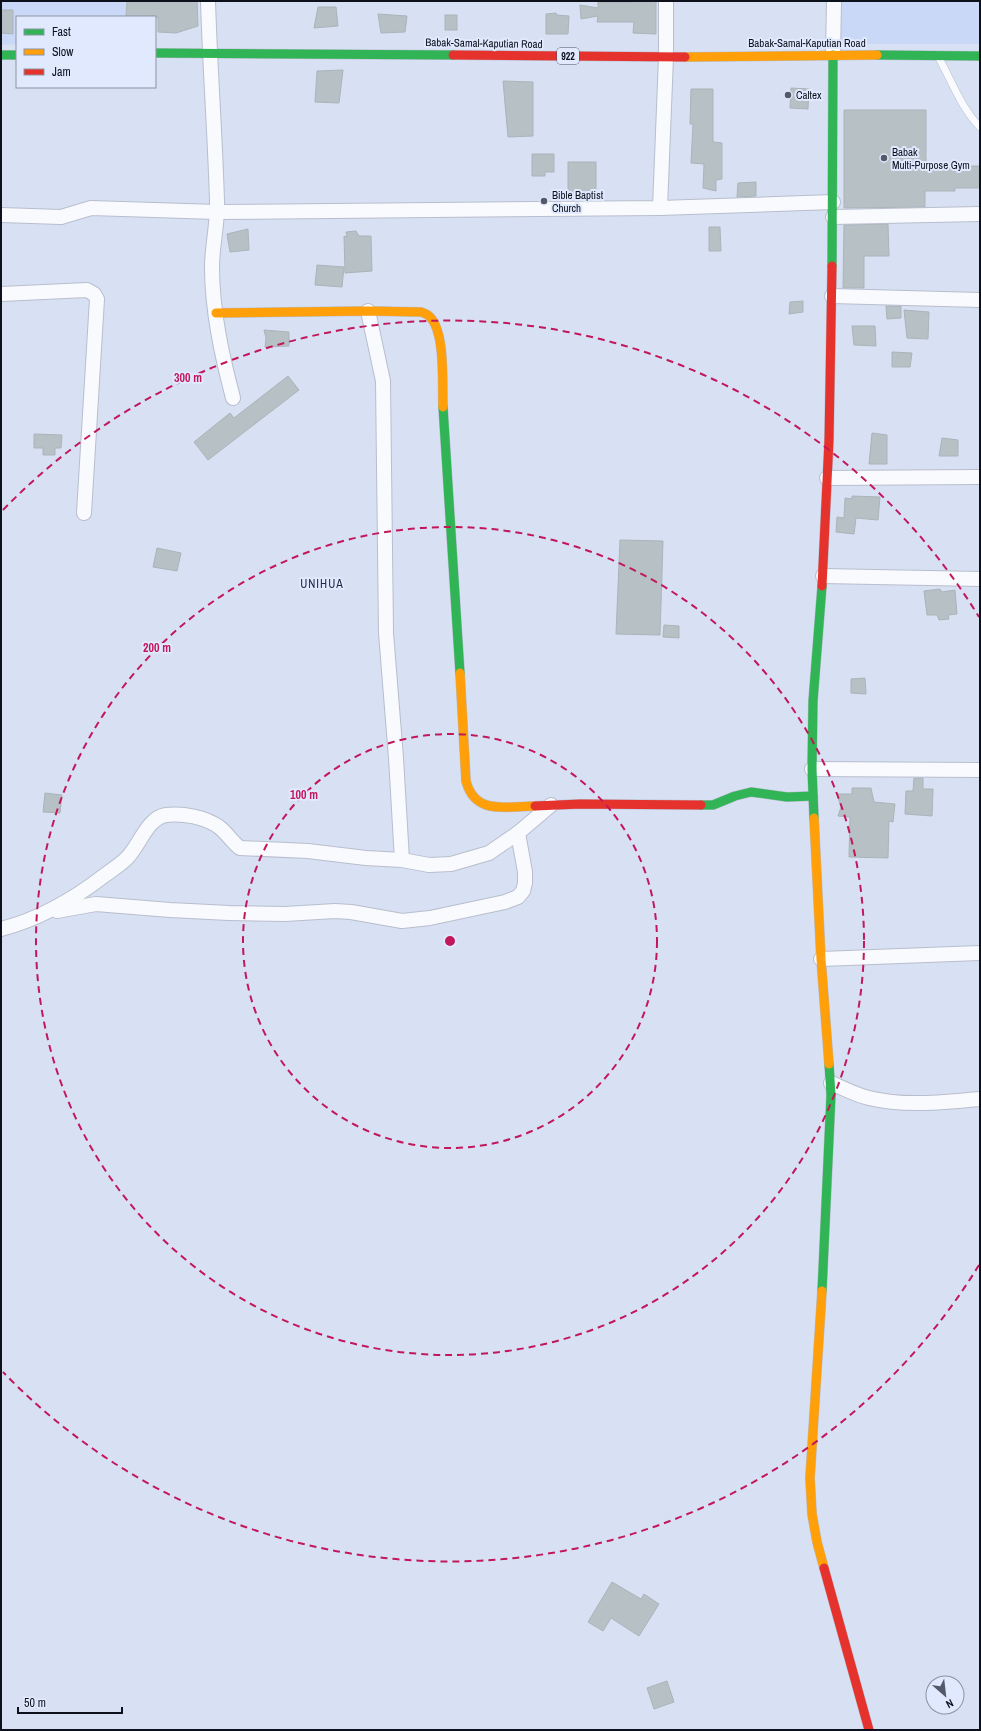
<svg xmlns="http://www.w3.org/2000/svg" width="981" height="1731" font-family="'Archivo Narrow',sans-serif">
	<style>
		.built { fill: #cad8f7 }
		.building { fill: #b7c0c4; stroke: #aab4b8 }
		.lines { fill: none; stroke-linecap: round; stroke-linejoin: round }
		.lane-casing { stroke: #b8becd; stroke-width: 8 }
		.street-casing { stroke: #b8becd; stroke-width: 16 }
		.fast-casing { stroke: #b8becd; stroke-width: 10 }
		.slow-casing { stroke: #b8becd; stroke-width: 10 }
		.jam-casing { stroke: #b8becd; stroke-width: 10 }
		.lane { stroke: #f9fafd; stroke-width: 7 }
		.street { stroke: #f9fafd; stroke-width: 14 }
		.fast { stroke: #30b455; stroke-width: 9 }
		.slow { stroke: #ff9f0a; stroke-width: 9 }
		.jam { stroke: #e5322d; stroke-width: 9 }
		.ring { fill: none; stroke: #c2185b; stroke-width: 2; stroke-dasharray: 7 5 }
		.poi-dot { fill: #535968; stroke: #e0e9fe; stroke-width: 1.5 }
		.labels { text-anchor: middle; stroke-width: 4; stroke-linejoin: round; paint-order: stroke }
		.shield { fill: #e0e9fe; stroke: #4c5260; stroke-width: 1 }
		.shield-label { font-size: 10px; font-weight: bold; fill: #0c111c }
		.street-label { font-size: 11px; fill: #0c111c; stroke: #e0e9fe }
		.poi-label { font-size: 11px; fill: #0c111c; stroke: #e0e9fe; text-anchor: start }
		.neighbourhood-label { font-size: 12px; letter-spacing: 1px; fill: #202a45; stroke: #e0e9fe }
		.centre { fill: #c2185b; stroke: #e0e9fe; stroke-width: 2 }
		.ring-label { font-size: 12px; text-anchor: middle; font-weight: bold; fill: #c2185b; stroke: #e0e9fe; stroke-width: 4; stroke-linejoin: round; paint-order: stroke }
	</style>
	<rect width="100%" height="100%" fill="#d8e0f4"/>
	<g class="built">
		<path d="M1,1H155L154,17H17V44L1,45Z"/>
		<path d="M841,1H980V44H840Z"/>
	</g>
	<g class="building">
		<path d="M127,1H197L198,26L176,33L158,32V17H126Z"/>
		<path d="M634,1H656V34L633,33L634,22H597L598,16L581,19L580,5L598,8V2H634Z"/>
		<path d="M318,7H336L338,26L314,28Z"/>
		<path d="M1,10H13V34L1,33Z"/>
		<path d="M556,13L557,15L569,16L568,34H546V14Z"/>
		<path d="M378,14L407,16L405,32L381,33Z"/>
		<rect x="445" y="15" width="12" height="15"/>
		<path d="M343,70L339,103L315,102L317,71Z"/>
		<path d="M503,81L533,82V136L508,137Z"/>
		<path d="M791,88L809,89L808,109L790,108Z"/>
		<path d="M691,89H713V142L722,143V179L716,180V191L703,188L704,164L691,163L693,124H690Z"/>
		<path d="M844,110H926V166H980V188H955V191H925V207L844,208Z"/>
		<path d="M532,154H554V172H545V176H532Z"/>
		<rect x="568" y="162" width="28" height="33"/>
		<path d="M756,182V196L737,197L738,183Z"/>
		<path d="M888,224L889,256H864V288H843L844,225Z"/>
		<path d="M709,227H720L721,251H709Z"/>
		<path d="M248,229L249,250L230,252L227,234Z"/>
		<path d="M356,231L359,236H371L372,271L345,273L344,236L347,237L346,232Z"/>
		<path d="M317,265L344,267L342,287L315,285Z"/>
		<path d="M803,301V312L789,314L790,302Z"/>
		<path d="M886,306H901V318L887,319Z"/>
		<path d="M904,310L929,312L928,339L907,338Z"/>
		<path d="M852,326H875L876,346L854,345Z"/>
		<path d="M264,330L289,332V346L265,347L266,338Z"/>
		<path d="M892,352L912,353L910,367H892Z"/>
		<path d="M288,376L299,390L208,460L194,442L230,413L234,418Z"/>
		<path d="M872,433L887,435V464H869Z"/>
		<path d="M34,434L62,435L61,448H55V455H43V448H34Z"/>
		<path d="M942,438L958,440V456H939Z"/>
		<path d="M852,496L880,497L878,520L856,518L854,534L836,532L837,517L844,518L845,498L852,499Z"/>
		<path d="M620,540L663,541L660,635L616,634Z"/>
		<path d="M157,548L181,553L177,571L153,567Z"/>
		<path d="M940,589L942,592L955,590L957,614L948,615L949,619L939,620L937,615H927L924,591Z"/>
		<path d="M664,625L679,626V638L663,637Z"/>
		<path d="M865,678L866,694L851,693V679Z"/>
		<path d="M914,778H923V789H933L932,816L905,814L906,791H913Z"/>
		<path d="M852,788H871L874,802L895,804L893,822L889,821L888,858L849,857L850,817L838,816L841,807L837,794H852Z"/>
		<path d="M45,793L62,795L60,813L43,812Z"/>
		<path d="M612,1582L641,1599L644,1594L659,1604L639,1636L611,1618L603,1631L588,1622Z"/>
		<path d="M667,1681L674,1702L654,1709L647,1688Z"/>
	</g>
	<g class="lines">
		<defs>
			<path id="lane" d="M940,60C952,82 962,109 980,127"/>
			<g id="street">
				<path d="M208,1C210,68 215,134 217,201C218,223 212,245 212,267C212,311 222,356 233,398"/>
				<path d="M833,55L834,1"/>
				<path d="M660,208L666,57V1"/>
				<path d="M1,215L61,217L91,208L217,212L660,208L833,202"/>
				<path d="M833,217L980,214"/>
				<path d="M1,294L87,290L94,294L97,299L84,513"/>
				<path d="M832,296L980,300"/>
				<path d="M368,311L383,381L386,633L396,758L402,860"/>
				<path d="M827,478L980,477"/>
				<path d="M823,576L980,579"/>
				<path d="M812,769L980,770"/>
				<path d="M57,911L96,904L170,910L229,913L285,914L335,911L351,912L402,921L430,918L505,902L518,897L523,891L525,883V872L518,833"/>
				<path d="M1,929C40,919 74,899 105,875C112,870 121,864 127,858C140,845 147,818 166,815C183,813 205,817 219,827C227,833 232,842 240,848L308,851L366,858L402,860L429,865L451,864L489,853L518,833L551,805"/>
				<path d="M821,959L980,953"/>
				<path d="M831,1083C843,1088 856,1095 869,1098C906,1107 943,1102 980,1099"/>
			</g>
			<g id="fast">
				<path d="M155,53L453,55"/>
				<path d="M1,55H17"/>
				<path d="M877,55L980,56"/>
				<path d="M832,266L833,55"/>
				<path d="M443,407L460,673"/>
				<path d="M701,805H713L735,796L751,792L787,797L813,796"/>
				<path d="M814,818L812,769L813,701L822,586"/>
				<path d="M822,1291L831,1095L829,1064"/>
			</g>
			<g id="slow">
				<path d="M685,57L877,55"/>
				<path d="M216,313L368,311L421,312C424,313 427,314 429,316C446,331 442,385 443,407"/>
				<path d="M460,673L466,781C475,816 507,806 535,806"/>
				<path d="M814,818L821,959L829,1064"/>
				<path d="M822,1291L810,1478L812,1514L817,1542L824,1568"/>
			</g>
			<g id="jam">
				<path d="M453,55L685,57"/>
				<path d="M822,586L829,440L832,266"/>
				<path d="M535,806L580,804L701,805"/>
				<path d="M824,1568L869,1730"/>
			</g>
		</defs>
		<use href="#lane" class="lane-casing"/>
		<use href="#street" class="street-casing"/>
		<use href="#fast" class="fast-casing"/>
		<use href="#slow" class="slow-casing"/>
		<use href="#jam" class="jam-casing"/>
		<use href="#lane" class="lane"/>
		<use href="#street" class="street"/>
		<use href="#fast" class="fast"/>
		<use href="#slow" class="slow"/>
		<use href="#jam" class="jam"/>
	</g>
	<g class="ring">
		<circle cx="450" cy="941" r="207"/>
		<circle cx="450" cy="941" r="414"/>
		<path d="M979 1265A621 621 0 0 1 3 1372M3 510A621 621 0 0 1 979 617"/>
	</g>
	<g class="poi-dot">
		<circle cx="788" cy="95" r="4"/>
		<circle cx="884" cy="158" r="4"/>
		<circle cx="544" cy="201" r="4"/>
	</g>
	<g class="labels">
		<rect class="shield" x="557" y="48" width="22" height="16" rx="3"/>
		<g class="shield-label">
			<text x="568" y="60">922</text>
		</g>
		<g class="street-label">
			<text transform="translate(484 43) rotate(1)" y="4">Babak-Samal-Kaputian Road</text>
			<text x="807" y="47">Babak-Samal-Kaputian Road</text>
		</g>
		<g class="poi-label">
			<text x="796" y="99">Caltex</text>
			<text x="892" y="156">Babak<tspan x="892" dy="13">Multi-Purpose Gym</tspan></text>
			<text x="552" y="199">Bible Baptist<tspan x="552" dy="13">Church</tspan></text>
		</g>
		<g class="neighbourhood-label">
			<text x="322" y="588">UNIHUA</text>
		</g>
	</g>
	<circle cx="450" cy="941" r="6" class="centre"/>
	<g class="ring-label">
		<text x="188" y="382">300 m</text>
		<text x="157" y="652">200 m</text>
		<text x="304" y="799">100 m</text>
	</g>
	<rect width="981" height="1731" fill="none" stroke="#0c111c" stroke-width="4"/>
	<rect x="16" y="16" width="140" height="72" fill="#e0e9fe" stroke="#8b93a4"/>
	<rect x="24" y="29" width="20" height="6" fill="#30b455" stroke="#8b93a4"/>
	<text x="52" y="36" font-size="12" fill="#0c111c">Fast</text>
	<rect x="24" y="49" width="20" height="6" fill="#ff9f0a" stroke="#8b93a4"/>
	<text x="52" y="56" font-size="12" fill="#0c111c">Slow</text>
	<rect x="24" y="69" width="20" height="6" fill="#e5322d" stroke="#8b93a4"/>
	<text x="52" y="76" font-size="12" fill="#0c111c">Jam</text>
	<g transform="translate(945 1695) rotate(152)"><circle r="19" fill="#e0e9fe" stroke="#8b93a4"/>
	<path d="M0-3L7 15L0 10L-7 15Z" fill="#535968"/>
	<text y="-6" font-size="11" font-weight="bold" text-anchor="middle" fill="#0c111c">N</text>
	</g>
	<path d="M18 1707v6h104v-6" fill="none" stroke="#0c111c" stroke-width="2"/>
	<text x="24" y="1707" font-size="12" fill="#0c111c" stroke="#e0e9fe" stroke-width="3" paint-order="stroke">50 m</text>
</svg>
